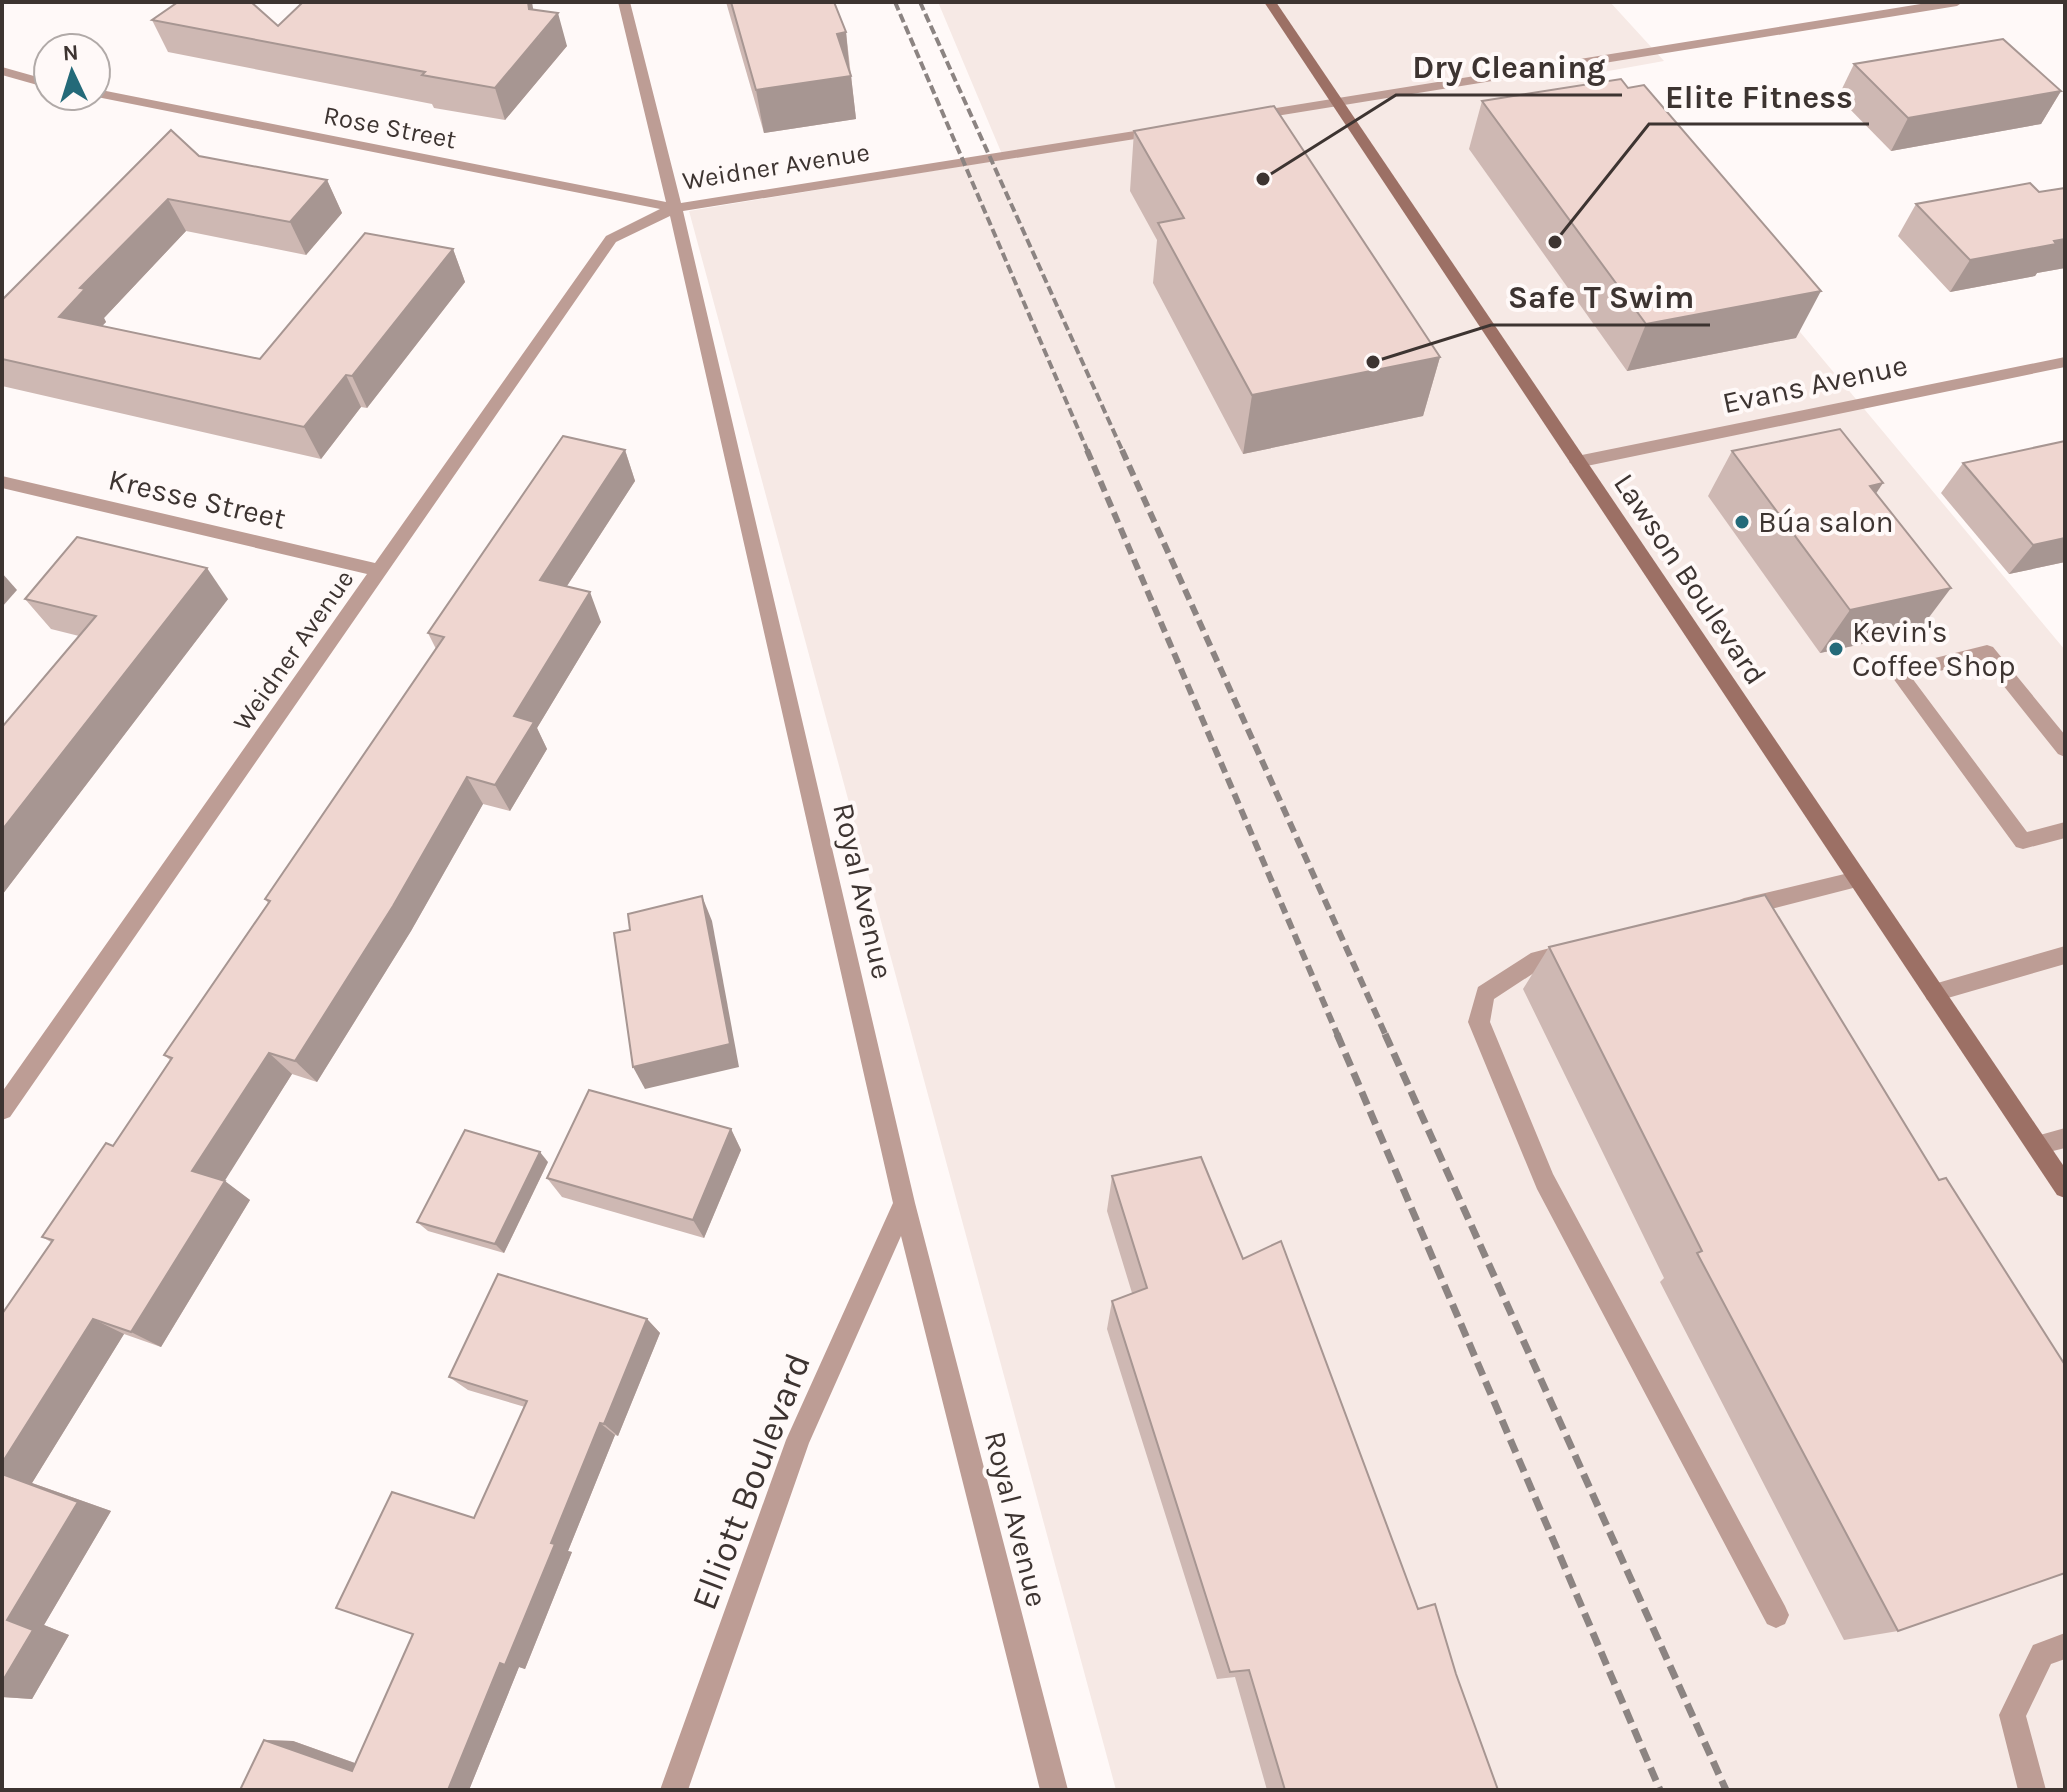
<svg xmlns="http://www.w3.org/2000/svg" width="2067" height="1792" font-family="Karla,sans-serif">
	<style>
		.built { fill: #f6e9e5 }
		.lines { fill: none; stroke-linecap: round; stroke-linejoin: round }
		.service { fill: #bd9d95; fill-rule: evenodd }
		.minor { fill: #bd9d95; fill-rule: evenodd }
		.secondary { fill: #9c7065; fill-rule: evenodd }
		.rail-far2 { stroke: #8c8482; stroke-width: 4; stroke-dasharray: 9 4; stroke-linecap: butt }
		.rail-far1 { stroke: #8c8482; stroke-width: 6; stroke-dasharray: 11 6; stroke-linecap: butt }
		.rail { stroke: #8c8482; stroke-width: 7; stroke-dasharray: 14 7; stroke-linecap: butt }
		.wall { fill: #ceb8b3 }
		.shaded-wall { fill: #a79692 }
		.building { fill: #efd6d0; stroke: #a79692; stroke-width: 2 }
		.poi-dot { fill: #246a79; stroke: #fff9f8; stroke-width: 3 }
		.labels { text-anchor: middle; stroke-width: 8; stroke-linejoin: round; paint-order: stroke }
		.far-street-label { font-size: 26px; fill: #3d3431; stroke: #fff9f8 }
		.street-label { font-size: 30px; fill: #3d3431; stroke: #fff9f8 }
		.poi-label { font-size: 30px; fill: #3d3431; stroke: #fff9f8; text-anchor: start }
		.near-street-label { font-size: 36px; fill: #3d3431; stroke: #fff9f8 }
		.leader { fill: none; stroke: #3d3431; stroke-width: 3 }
		.callout-dot { fill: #3d3431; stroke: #fff9f8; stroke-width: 3 }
		.callout-label { font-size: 32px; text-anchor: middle; font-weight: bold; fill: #3d3431; stroke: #fff9f8; stroke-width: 8; stroke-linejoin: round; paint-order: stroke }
	</style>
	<rect width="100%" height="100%" fill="#fff9f8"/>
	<path class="built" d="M938,2H1610L1664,61L1586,75L2065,650V1790H1116L689,211L1004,159Z"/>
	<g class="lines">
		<g class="service">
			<path d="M1987,645L1993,647L2065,735V757L2058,754L1983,660L1912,678L2027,832L2065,822V838L2023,849L2016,847L1890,674L1899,667Z"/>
			<path d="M1857,871L1864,873L1867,879L1864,885L1857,887L1744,916L1737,913L1734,907L1737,901L1744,898Z"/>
			<path d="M1569,943L1576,946L1579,952L1576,958L1543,967L1494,999L1490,1022L1553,1174L1785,1606L1789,1615L1785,1624L1776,1628L1767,1624L1537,1189L1468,1022L1478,987L1531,953Z"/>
			<path d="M2065,1128V1148L2037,1155L2029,1152L2026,1145L2029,1138Z"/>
			<path d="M2065,1633V1659L2051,1664L2026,1716L2046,1790H2018L1999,1715L2033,1645Z"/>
		</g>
		<g class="minor">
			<path d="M618,2H630L681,203L1160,127L1167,131L1160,135L683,211L915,1203L1068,1790H1040L901,1236L809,1443L688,1790H660L786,1440L893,1203L670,216L616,242L10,1117L2,1120V1092L367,574L2,488V476L375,563L606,236L660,209L92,96H96V89L666,202Z"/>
			<path d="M1933,2H1963L1957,6L1251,120L1244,116L1251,112Z"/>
			<path d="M2,67L48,80V88L2,75Z"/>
			<path d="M2065,357V367L1577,468L1569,462L1577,456Z"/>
			<path d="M2065,946V964L1934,1002L1927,1000L1924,993L1927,986L1934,984Z"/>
		</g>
		<path class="secondary" d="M1264,2H1276L2065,1168V1198L2057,1195Z"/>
		<g class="rail-far2">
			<path d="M895,2L1088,452"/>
			<path d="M920,2L1123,452"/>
		</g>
		<g class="rail-far1">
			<path d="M1087,450L1338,1036"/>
			<path d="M1122,450L1386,1036"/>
		</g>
		<g class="rail">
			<path d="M1337,1034L1660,1790"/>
			<path d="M1385,1034L1726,1790"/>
		</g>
	</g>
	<g class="wall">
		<path d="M726,2H834L846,32L856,119L764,133Z"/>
		<path d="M533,9L567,46L505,120L434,108L432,104L168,52L152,20L278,26Z"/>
		<path d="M1854,64L2061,91L2041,124L1891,151L1838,97Z"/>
		<path d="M1482,101L1796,338L1627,371L1469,149Z"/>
		<path d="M1134,131L1440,357L1423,416L1243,454L1153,283L1157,240L1130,191Z"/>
		<path d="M199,156L327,180L342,213L306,255L186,231L104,318L106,322L102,326L260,359L453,249L465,282L367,408L361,407L321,459L2,386V300Z"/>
		<path d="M2065,188V268L2037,273L2035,276L1950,292L1898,236L1916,204L2039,192Z"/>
		<path d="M2065,441V562L2009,574L1941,493L1963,463Z"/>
		<path d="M625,450L635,481L567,586L601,622L537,728L547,749L510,811L483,804L411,931L317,1082L292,1074L224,1181L250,1200L161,1347L124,1334L32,1483L111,1511L44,1625L69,1635L32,1699L2,1697L51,1242L42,1237L113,1146L170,1060L164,1055L268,903L265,899L436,649L428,633Z"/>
		<path d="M1732,451L1876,494L1918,632L1820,653L1708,496Z"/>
		<path d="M25,599H228L2,895V727L79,636L51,629Z"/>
		<path d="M1549,947L1898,1631L1844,1640L1660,1282L1664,1278L1523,989Z"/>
		<path d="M731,1129L741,1150L704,1238L562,1197L547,1178Z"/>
		<path d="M548,1162L504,1253L428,1231L417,1222Z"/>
		<path d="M1112,1176L1243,1259L1418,1609L1456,1674L1498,1790H1267L1235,1677L1217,1679L1107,1329L1112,1301L1132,1293L1107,1211Z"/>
		<path d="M647,1319L660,1333L618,1436L615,1435L568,1551L572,1552L525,1669L519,1667L469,1790H240L264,1740L293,1741L355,1763L474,1518L525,1407L468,1390L449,1377Z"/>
	</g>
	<g class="shaded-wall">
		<path d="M528,2H532L538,38L558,13L567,46L505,120L495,88Z"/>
		<path d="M846,32L850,76L837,34Z"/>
		<path d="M851,76L856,119L764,133L756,90Z"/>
		<path d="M2061,91L2041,124L1891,151L1908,118Z"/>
		<path d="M327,180L342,213L306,255L290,222Z"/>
		<path d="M168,199L186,231L104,318L106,322L80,349L59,317L80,288Z"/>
		<path d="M2065,239V268L2037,273L2035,276L1950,292L1970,260Z"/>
		<path d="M453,249L465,282L367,408L352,376Z"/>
		<path d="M1821,291L1796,338L1627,371L1646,324Z"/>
		<path d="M1440,357L1423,416L1243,454L1252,395Z"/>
		<path d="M346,375L361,407L321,459L304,427Z"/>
		<path d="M625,450L635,481L552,609L540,580Z"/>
		<path d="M1883,483L1853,528L1870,486Z"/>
		<path d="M2065,538V562L2009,574L2033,545Z"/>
		<path d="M207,568L228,599L2,895V830Z"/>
		<path d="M2,573L17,590L2,607Z"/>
		<path d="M1951,588L1918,632L1820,653L1850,610Z"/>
		<path d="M590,592L601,622L537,728L547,749L510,811L495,785L514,716Z"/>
		<path d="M467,777L483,804L411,931L317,1082L295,1061Z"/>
		<path d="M702,896L712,921L739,1067L645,1089L633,1067Z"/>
		<path d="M269,1053L292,1074L219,1190L192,1171Z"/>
		<path d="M731,1129L741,1150L704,1238L693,1220Z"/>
		<path d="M540,1152L548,1162L504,1253L495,1244Z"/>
		<path d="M225,1181L250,1200L161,1347L131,1332Z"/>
		<path d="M93,1319L124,1334L32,1483L111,1511L44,1625L69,1635L32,1699L2,1697L7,1620L2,1463Z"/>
		<path d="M647,1319L660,1333L618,1436L604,1424Z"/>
		<path d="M600,1423L615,1435L568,1551L572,1552L525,1669L519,1667L469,1790H448Z"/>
		<path d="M264,1740L293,1741L377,1771H352Z"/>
	</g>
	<g class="building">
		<path d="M178,2H251L278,26L303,2H528L529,9L558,13L495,88L422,75L425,72L152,20Z"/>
		<path d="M731,2H834L846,32L837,34L851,76L756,90Z"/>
		<path d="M2003,39L2061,91L1908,118L1854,64Z"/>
		<path d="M1621,79L1628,88L1644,85L1821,291L1646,324L1482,101Z"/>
		<path d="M1274,106L1440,357L1252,395L1158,223L1184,218L1134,131Z"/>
		<path d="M171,130L199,156L327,180L290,222L168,199L80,288L85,289L59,317L260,359L365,233L453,249L352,376L346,375L304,427L2,359V300Z"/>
		<path d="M2030,183L2039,192L2065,188V239L2054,241L2056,244L1970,260L1916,204Z"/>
		<path d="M1840,429L1883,483L1870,486L1951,588L1850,610L1732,451Z"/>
		<path d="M563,436L625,450L540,580L590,592L514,716L534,722L495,785L467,777L393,906L295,1061L269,1053L192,1171L225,1181L131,1332L93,1319L2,1463V1314L53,1240L42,1237L106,1143L113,1146L172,1058L164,1055L270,901L265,899L444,637L428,633Z"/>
		<path d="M2065,441V538L2033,545L1963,463Z"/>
		<path d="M77,537L207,568L2,830V727L96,616L25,599Z"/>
		<path d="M1765,895L1939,1180L1946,1178L2065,1365V1573L1898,1631L1697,1253L1702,1251L1549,947Z"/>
		<path d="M702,896L730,1044L633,1067L614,933L630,930L628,914Z"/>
		<path d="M589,1090L731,1129L693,1220L547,1178Z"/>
		<path d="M465,1130L540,1152L495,1244L417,1222Z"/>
		<path d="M1201,1157L1243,1259L1281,1241L1418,1609L1435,1604L1456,1674L1498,1790H1285L1249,1670L1230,1672L1112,1301L1147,1288L1112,1176Z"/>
		<path d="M498,1274L647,1319L604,1424L600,1423L551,1543L555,1544L505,1665L500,1663L448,1790H240L264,1740L352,1771L413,1634L336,1608L392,1492L474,1518L527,1401L449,1377Z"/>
		<path d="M2,1474L78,1502L7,1620L33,1630L2,1682Z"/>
	</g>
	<g class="poi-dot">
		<circle cx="1742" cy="522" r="8"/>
		<circle cx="1836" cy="649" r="8"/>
	</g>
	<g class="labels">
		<g class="far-street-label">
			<text transform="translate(390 127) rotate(11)" y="9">Rose Street</text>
			<text transform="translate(776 166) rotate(-9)" y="9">Weidner Avenue</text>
			<text transform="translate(293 650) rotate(-55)" y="9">Weidner Avenue</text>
		</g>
		<g class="street-label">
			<text transform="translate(1815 384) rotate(-12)" y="10">Evans Avenue</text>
			<text transform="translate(197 499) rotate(13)" y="10">Kresse Street</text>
			<text transform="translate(1690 579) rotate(56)" y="10">Lawson Boulevard</text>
			<text transform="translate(863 891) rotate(77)" y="10">Royal Avenue</text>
			<text transform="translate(1016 1519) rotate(76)" y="10">Royal Avenue</text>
		</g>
		<g class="poi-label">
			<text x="1758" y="532">Búa salon</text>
			<text x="1852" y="642">Kevin's<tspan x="1852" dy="34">Coffee Shop</tspan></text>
		</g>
		<g class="near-street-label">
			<text transform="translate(750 1481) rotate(-69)" y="13">Elliott Boulevard</text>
		</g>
	</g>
	<path class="leader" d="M1263 179L1396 95H1622M1555 242L1649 124H1869M1373 362L1491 325H1710"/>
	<g class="callout-dot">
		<circle cx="1263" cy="179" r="8"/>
		<circle cx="1555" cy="242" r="8"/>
		<circle cx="1373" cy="362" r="8"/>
	</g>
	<g class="callout-label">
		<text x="1509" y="78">Dry Cleaning</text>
		<text x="1759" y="108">Elite Fitness</text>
		<text x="1601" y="308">Safe T Swim</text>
	</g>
	<rect width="2067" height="1792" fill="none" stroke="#3d3431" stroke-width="8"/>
	<g transform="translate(72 72) rotate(356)"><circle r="38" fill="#fff9f8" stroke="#b1aaa8" stroke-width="2"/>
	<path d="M0-6L14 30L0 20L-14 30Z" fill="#246a79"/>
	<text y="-12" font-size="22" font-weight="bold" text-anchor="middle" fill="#3d3431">N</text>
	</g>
</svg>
